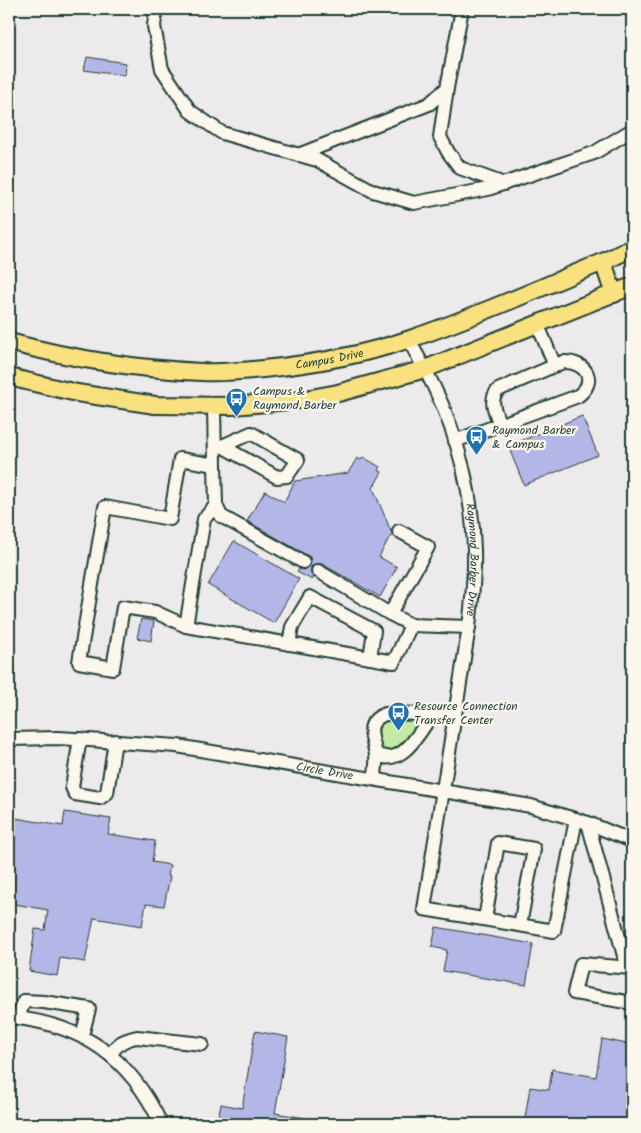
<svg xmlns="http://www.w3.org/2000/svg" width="641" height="1133" font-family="Kalam,sans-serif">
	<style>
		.green { fill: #c3eaa5; stroke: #71946c }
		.building { fill: #b5b6e8; stroke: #1f3d34 }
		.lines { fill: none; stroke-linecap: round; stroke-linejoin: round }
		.minor-casing { stroke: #1f3d34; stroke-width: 16 }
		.major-casing { stroke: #1f3d34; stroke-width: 20 }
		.minor { stroke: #fbf7ec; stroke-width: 12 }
		.major { stroke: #fae180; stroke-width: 16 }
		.labels { text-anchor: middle; stroke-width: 4.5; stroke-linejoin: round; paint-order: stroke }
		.street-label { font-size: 12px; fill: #1f3d34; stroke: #fbf7ec }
		.poi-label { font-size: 12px; fill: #1f3d34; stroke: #fbf7ec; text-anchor: start }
	</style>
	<rect width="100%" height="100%" fill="#edeaeb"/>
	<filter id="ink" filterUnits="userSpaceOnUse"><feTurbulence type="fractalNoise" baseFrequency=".02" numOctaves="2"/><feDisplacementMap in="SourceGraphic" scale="10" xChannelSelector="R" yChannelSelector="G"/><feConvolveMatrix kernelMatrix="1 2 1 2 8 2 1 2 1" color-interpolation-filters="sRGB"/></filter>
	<g filter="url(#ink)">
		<path class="green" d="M416,719L417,723C412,729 401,747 394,750C379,755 372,726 387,720Z"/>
		<g class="building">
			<path d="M87,57L126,63L125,76L84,70Z"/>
			<path d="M582,416L598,455L524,485L508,446Z"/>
			<path d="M363,457L380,467L378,470L382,472L373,488L393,536L389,538L379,557L397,567L380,597L322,564H314L311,567V574L314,578L312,580L297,572L299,569L304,570L310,566L311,562L310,557L247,521L265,491L284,502L295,481L348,473L357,458L361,460Z"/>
			<path d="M234,541L299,579L274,623L208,585Z"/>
			<path d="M141,619L154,621L151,641L137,638Z"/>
			<path d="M65,812L111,819L108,834L155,841L152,862L170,865L168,876H170L164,906L146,904L142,926L94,918L85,962L60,958L57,976L29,971L35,929L45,930L48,910L9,903V838L11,839L15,818L63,826Z"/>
			<path d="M436,927L533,944L526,985L443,971L447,950L432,947Z"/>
			<path d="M255,1031L288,1037L275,1113L312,1119V1124H217L221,1104L242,1108Z"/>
			<path d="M602,1039L632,1045V1124H524L530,1087L549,1090L552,1069L596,1077Z"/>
		</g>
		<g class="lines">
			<defs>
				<g id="minor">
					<path d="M156,9L154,26L162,69L190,111L222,133L317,160L373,191L414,203L488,189L594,153L632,130"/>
					<path d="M447,88L440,137L448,152L460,168L504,184"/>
					<path d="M298,155L429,104L447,88L462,9"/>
					<path d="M537,323L555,366"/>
					<path id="s1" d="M409,340C417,355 426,371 434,387C458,436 473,495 474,550C475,576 472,601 469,627L424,909L554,931L576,819"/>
					<path d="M214,406L215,465L180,459L170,519L105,507L79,662L113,668L123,607L155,612L186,626L394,662L411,625"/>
					<path d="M455,441L578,396C598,381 586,361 563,362L498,390C488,401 496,413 500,425"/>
					<path d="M215,445L222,446L277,477L287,476L298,460L251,433L222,446"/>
					<path d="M216,505L221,516L303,562"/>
					<path d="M399,531L428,547L390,614L411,625L469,627"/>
					<path d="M318,571L390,614"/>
					<path d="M186,626L204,519L216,505L215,465"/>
					<path d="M289,644L292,627L310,597L374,631L370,658"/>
					<path id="s2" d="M9,739L59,738L177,746L531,806L588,823L632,841"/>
					<path d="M80,739L72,787L75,794L100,798L107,793L115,741"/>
					<path d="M376,754C402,769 420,731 433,713"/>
					<path d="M375,779C375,771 377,762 376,755C373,737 363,723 385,714L454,713"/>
					<path d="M588,823L627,967"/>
					<path d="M485,919L498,843L534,849L520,925"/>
					<path d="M632,968L581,964L574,993L632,1003"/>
					<path d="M9,1017C82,1024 130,1057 161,1124"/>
					<path d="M18,1018L24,1001L44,1002L89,1009L82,1036"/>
					<path d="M110,1055C118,1043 123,1040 137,1037L202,1044"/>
				</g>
				<g id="major">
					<path d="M603,262L614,294"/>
					<path id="s3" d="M9,342C72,359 137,369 202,372C222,373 243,371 263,369C313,364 363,355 410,339C476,317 539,288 603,262L632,248"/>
					<path d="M9,377L77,393L155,405L233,406L300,400L338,393L425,369L632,286"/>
				</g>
			</defs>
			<use href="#minor" class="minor-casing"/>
			<use href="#major" class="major-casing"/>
			<use href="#minor" class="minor"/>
			<use href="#major" class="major"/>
		</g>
	</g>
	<defs>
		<symbol id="bus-pin" viewBox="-11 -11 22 30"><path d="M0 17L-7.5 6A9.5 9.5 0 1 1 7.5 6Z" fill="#1f6fb2" stroke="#fbf7ec"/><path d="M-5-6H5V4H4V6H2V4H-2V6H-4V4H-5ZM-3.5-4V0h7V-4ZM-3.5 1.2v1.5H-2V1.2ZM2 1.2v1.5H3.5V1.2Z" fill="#fff"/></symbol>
	</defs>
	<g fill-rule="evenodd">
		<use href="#bus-pin" x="224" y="386" width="25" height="34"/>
		<use href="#bus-pin" x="464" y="424" width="25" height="34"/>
		<use href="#bus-pin" x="386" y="700" width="25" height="34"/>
	</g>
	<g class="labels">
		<g class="street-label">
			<text dy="4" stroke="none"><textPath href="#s3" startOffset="324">Campus Drive</textPath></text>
			<text dy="4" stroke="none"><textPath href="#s1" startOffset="232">Raymond Barber Drive</textPath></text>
			<text dy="4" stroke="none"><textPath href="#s2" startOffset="318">Circle Drive</textPath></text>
		</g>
		<g class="poi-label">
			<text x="253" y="395">Campus &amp;<tspan x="253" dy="14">Raymond Barber</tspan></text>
			<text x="492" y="434">Raymond Barber<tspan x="492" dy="14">&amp; Campus</tspan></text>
			<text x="414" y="710">Resource Connection<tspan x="414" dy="14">Transfer Center</tspan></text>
		</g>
	</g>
	<rect width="641" height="1133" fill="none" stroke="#fbf7ec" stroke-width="30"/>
	<rect x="15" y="15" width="611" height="1103" fill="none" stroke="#1f3d34" stroke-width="2" filter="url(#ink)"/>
</svg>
